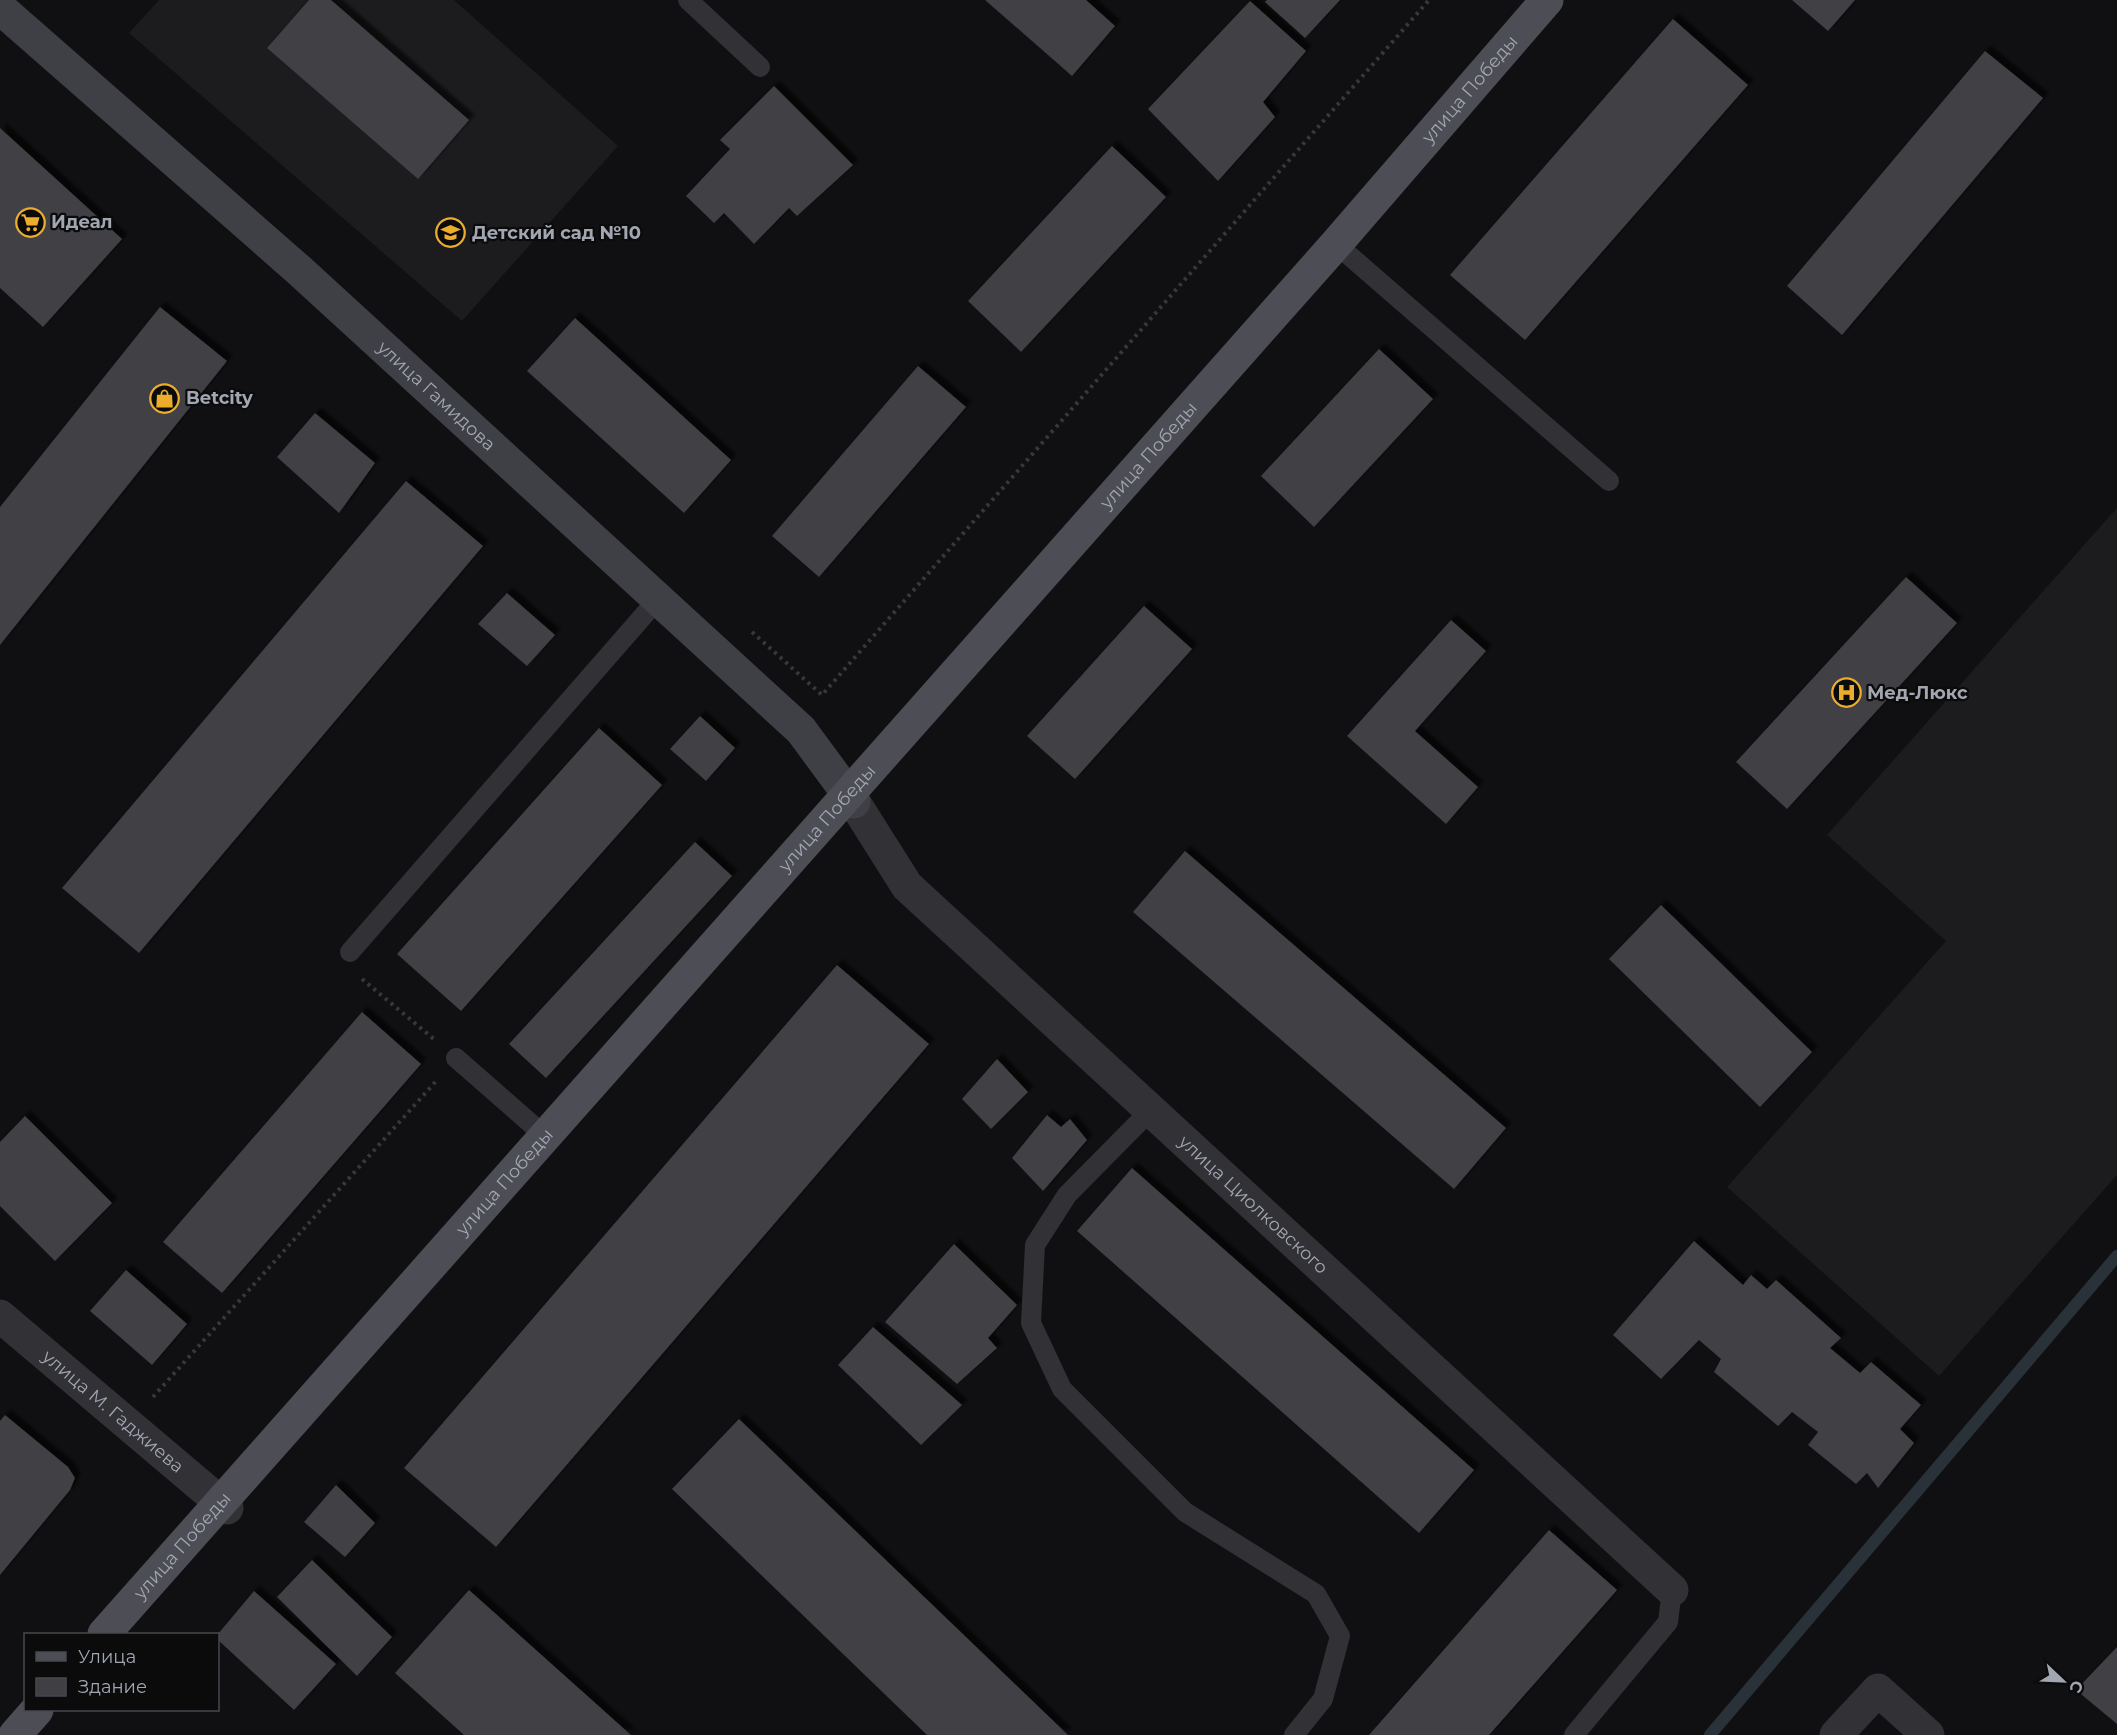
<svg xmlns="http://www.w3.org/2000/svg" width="2117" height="1735" font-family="Montserrat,sans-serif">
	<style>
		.built { fill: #1c1c1e }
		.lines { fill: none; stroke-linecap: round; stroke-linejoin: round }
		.stream { stroke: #2a3239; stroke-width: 12 }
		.building { fill: #3f3f44; filter: url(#shadow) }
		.path { stroke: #37383d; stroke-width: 4; stroke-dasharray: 3 4.5; stroke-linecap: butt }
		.lane { stroke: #313136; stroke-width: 20 }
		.street { stroke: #313136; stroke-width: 33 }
		.secondary { stroke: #3f4046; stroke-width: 33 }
		.primary { stroke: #4d4e55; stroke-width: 33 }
		.labels { text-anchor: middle; stroke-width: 4.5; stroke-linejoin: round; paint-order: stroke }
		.street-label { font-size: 18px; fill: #a1a6b1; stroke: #0b0b0c }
		.poi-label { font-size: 18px; font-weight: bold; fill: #a1a6b1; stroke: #0b0b0c; text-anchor: start }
	</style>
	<defs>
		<filter id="shadow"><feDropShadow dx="5.5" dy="-5.5" stdDeviation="1.5" flood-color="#0009"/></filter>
	</defs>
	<rect width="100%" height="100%" fill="#100f11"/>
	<g class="built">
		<path d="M159,0H454L618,146L462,321L129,33Z"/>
		<path d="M2117,508V1175L1939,1376L1727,1187L1946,941L1827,835Z"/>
	</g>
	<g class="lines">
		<path class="stream" d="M1710,1735L2117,1256"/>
	</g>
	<g class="building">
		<path d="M309,0H331L469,120L418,179L267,48Z"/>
		<path d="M985,0H1086L1115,26L1072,76Z"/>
		<path d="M1267,0H1340L1305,38L1265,2Z"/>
		<path d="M1792,0H1855L1828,31Z"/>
		<path d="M1250,1L1306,51L1263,102L1275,117L1218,181L1148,109Z"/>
		<path d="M1673,19L1748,85L1525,340L1450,275Z"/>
		<path d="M1985,51L2043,98L1842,335L1787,286Z"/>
		<path d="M774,86L853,165L797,216L789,208L754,244L724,213L714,223L686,196L730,149L720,140Z"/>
		<path d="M0,128L122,239L43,327L0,288Z"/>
		<path d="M1112,146L1166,197L1021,352L968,301Z"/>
		<path d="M160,307L227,361L0,645V507Z"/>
		<path d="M575,318L731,460L684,513L527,371Z"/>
		<path d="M1379,349L1433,399L1314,527L1261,476Z"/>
		<path d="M918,366L966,407L819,577L772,536Z"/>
		<path d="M315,413L375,463L339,513L277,457Z"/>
		<path d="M406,481L483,546L139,953L62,888Z"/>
		<path d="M1906,577L1957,623L1787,809L1736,762Z"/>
		<path d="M507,593L555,635L527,666L478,624Z"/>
		<path d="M1144,606L1192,649L1075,779L1027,736Z"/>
		<path d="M1451,620L1486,651L1415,731L1478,787L1446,824L1347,736Z"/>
		<path d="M700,716L735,748L706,781L670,749Z"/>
		<path d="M599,728L662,785L461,1011L397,954Z"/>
		<path d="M695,842L732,876L546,1078L509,1044Z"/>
		<path d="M1185,851L1506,1128L1454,1189L1133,912Z"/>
		<path d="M1661,905L1812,1052L1760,1107L1609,959Z"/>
		<path d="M837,965L929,1044L496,1547L404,1468Z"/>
		<path d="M362,1012L421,1064L222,1293L163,1242Z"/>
		<path d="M997,1059L1028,1092L991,1129L962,1099Z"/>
		<path d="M1047,1115L1061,1127L1070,1119L1087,1140L1043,1191L1012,1158Z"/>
		<path d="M25,1116L112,1203L55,1261L0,1206V1142Z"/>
		<path d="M1132,1168L1474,1470L1419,1533L1077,1231Z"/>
		<path d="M1694,1241L1743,1285L1751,1275L1767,1289L1776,1280L1841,1338L1830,1348L1860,1373L1871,1362L1921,1405L1900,1429L1914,1443L1878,1488L1867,1473L1856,1484L1808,1445L1818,1432L1792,1412L1778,1426L1714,1372L1721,1359L1699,1340L1661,1379L1613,1335Z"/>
		<path d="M954,1244L1017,1305L988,1338L997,1348L957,1384L885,1322Z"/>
		<path d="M126,1270L187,1324L152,1365L90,1311Z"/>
		<path d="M873,1327L962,1405L921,1445L838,1365Z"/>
		<path d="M5,1415L68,1467L75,1478L70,1490L0,1575V1421Z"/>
		<path d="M739,1419L1068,1735H927L672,1489Z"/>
		<path d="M336,1485L375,1523L345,1557L304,1522Z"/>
		<path d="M1549,1530L1617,1590L1489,1735H1369Z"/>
		<path d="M312,1560L392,1637L357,1676L277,1597Z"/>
		<path d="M469,1590L631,1735H464L395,1673Z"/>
		<path d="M254,1591L336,1664L294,1710L218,1640V1634Z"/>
		<path d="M2117,1647V1724L2076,1690Z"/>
	</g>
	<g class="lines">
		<g class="path">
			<path d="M752,632L822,695L1429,0"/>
			<path d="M362,979L435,1040"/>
			<path d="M153,1397L438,1079"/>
		</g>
		<g class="lane">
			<path d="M688,0L760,67"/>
			<path d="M1336,244L1609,481"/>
			<path d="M350,952L658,599"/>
			<path d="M456,1058L545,1136"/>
			<path d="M1151,1110L1067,1195L1035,1245L1031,1323L1062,1389L1185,1512L1316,1594L1340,1636L1323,1699L1294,1735"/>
			<path d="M1574,1735L1668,1622L1672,1590"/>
		</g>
		<g class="street">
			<path id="s1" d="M854,802L907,886L1672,1590"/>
			<path id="s2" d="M0,1316L227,1508"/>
			<path d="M1836,1735L1878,1690L1928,1735"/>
		</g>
		<path class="secondary" id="s3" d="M0,8L300,271L801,730L854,802"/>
		<g class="primary">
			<path id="s4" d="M104,1634L1336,244L1547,0"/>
			<path d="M15,1735L37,1710"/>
		</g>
	</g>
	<defs>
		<symbol id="supermarket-ring" viewBox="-11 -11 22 22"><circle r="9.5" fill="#0b0b0c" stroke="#ecad2c" stroke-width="1.5"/><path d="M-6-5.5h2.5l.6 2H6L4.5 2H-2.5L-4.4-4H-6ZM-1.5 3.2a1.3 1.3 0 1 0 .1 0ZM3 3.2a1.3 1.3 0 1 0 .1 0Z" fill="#ecad2c"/></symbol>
		<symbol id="school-ring" viewBox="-11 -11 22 22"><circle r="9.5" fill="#0b0b0c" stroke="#ecad2c" stroke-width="1.5"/><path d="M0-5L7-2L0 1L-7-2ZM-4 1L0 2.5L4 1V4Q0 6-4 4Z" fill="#ecad2c"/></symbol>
		<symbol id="shop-ring" viewBox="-11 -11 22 22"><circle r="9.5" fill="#0b0b0c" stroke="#ecad2c" stroke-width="1.5"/><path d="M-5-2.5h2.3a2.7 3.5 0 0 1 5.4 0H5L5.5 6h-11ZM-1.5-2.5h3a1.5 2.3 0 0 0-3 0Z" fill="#ecad2c"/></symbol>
		<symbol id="hospital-ring" viewBox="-11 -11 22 22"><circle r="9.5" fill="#0b0b0c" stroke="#ecad2c" stroke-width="1.5"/><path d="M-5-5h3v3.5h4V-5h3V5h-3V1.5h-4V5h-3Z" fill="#ecad2c"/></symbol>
	</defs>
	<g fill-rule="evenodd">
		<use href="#supermarket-ring" x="14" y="206" width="33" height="33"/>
		<use href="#school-ring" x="434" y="216" width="33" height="33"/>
		<use href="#shop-ring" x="148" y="382" width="33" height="33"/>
		<use href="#hospital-ring" x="1830" y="676" width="33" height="33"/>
	</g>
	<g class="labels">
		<g class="street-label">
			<text dy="6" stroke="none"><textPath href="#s4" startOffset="2062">улица Победы</textPath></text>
			<text dy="6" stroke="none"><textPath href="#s3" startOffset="584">улица Гамидова</textPath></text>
			<text dy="6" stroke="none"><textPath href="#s4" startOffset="1575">улица Победы</textPath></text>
			<text dy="6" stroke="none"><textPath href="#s4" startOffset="1090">улица Победы</textPath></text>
			<text dy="6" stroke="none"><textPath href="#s4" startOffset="604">улица Победы</textPath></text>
			<text dy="6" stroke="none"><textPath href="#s1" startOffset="570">улица Циолковского</textPath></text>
			<text dy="6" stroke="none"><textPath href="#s2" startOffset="148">улица М. Гаджиева</textPath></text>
			<text dy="6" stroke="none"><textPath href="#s4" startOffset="118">улица Победы</textPath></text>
		</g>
		<g class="poi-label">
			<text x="51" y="228">Идеал</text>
			<text x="472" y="239">Детский сад №10</text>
			<text x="186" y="404">Betcity</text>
			<text x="1867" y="699">Мед-Люкс</text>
		</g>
	</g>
	<rect x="24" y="1633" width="195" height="78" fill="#0b0b0c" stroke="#47494e" stroke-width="1.5"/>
	<rect x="36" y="1652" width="30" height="9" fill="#4d4e55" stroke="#47494e" stroke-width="1.5"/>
	<text x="78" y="1663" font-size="18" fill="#a1a6b1">Улица</text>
	<rect x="36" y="1678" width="30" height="18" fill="#3f3f44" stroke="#47494e" stroke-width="1.5"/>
	<text x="78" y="1693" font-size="18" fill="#a1a6b1">Здание</text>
	<g transform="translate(2063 1681) rotate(113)" stroke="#0b0b0c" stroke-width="4.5" paint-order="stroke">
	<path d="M0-4.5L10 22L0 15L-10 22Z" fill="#a1a6b1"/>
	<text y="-9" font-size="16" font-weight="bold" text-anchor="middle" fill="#a1a6b1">С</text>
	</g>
</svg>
